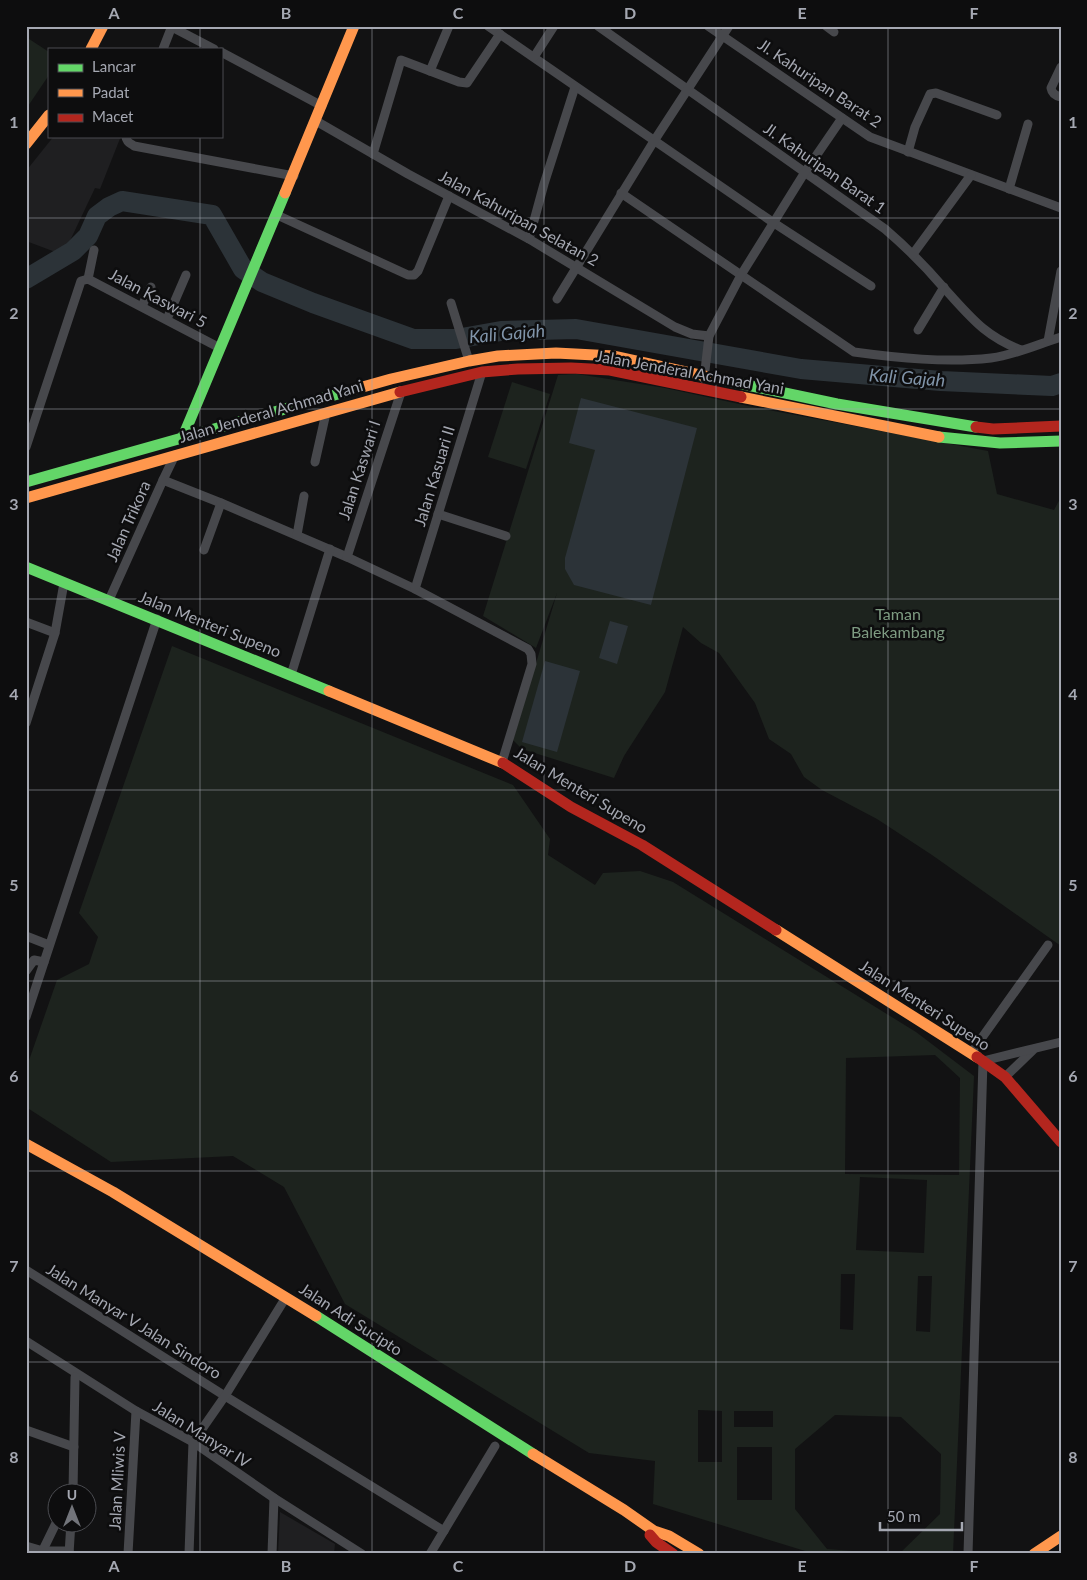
<svg xmlns="http://www.w3.org/2000/svg" width="1087" height="1580" font-family="Lato,sans-serif">
	<style>
		.built { fill: #1f1f21 }
		.green { fill: #1d231e; fill-rule: evenodd }
		.water { fill: #2c3338 }
		.lines { fill: none; stroke-linecap: round; stroke-linejoin: round }
		.river { stroke: #2c3338; stroke-width: 20 }
		.street { stroke: #47484c; stroke-width: 9 }
		.fast { stroke: #63d668; stroke-width: 11 }
		.slow { stroke: #ff974d; stroke-width: 11 }
		.jam { stroke: #b3261e; stroke-width: 11 }
		.grid { fill: none; stroke: #a5a8b2; stroke-width: 1; stroke-opacity: 0.55 }
		.labels { text-anchor: middle; stroke-width: 5; stroke-linejoin: round; paint-order: stroke }
		.street-label { font-size: 16px; fill: #a5a8b2; stroke: #0d0d0e }
		.park-label { font-size: 16px; fill: #7e9b82; stroke: #0d0d0e }
		.water-label { font-size: 18px; font-style: italic; fill: #8094a9; stroke: #0d0d0e }
		.neatline { fill: none; stroke: #a5a8b2; stroke-width: 2 }
		.grid-label { font-size: 16px; text-anchor: middle; font-weight: bold; fill: #a5a8b2 }
	</style>
	<rect width="100%" height="100%" fill="#121213"/>
	<g class="built">
		<path d="M54,136H121L100,189L95,188L67,247L58,253L26,241V171Z"/>
		<path d="M280,1512L335,1544L334,1554H278Z"/>
	</g>
	<g class="green">
		<path d="M26,37L49,52V75L26,109Z"/>
		<path d="M577,374L665,388L753,407L988,451L997,494L1054,510L1061,497V946L932,855L877,819L822,790L804,777L791,754L769,739L755,703L719,653L701,643L683,627L665,692L624,756L614,778L522,749L513,740L557,593L536,648L483,616L558,375Z"/>
		<path d="M512,382L550,394L526,469L488,457Z"/>
		<path d="M172,646L513,785L550,839L548,855L595,885L603,873L640,871L673,882L916,1032L974,1076L953,1554H899L940,1514L941,1454L901,1417L835,1415L795,1449V1509L827,1549L892,1554H815L653,1504L655,1461L589,1453L345,1304L284,1187L233,1156L111,1162L26,1107V1069L57,980L89,964L98,937L79,913ZM935,1055L960,1078L959,1175L845,1174L846,1058ZM860,1177L927,1180L924,1253L856,1250ZM841,1274H855L853,1330L840,1329ZM918,1276H932L930,1332L916,1331ZM698,1410L722,1411V1462H698ZM734,1411H773V1427H734ZM737,1447H772V1500H737Z"/>
	</g>
	<g class="water">
		<path d="M581,398L697,428L651,605L574,585L565,569V558L595,450L569,443Z"/>
		<path d="M610,621L628,626L617,664L599,658Z"/>
		<path d="M545,661L580,671L557,752L522,742Z"/>
	</g>
	<g class="lines">
		<path class="river" d="M26,279L73,251L88,236L97,216L109,207L122,201L212,215L243,269L262,282L313,303L413,339H456L501,331L576,329L801,369L941,381L1052,386L1061,383"/>
		<g class="street">
			<path d="M170,26L214,49"/>
			<path d="M488,26L774,223L871,286"/>
			<path d="M598,26L885,229C906,247 925,266 943,287C970,316 983,335 1021,350"/>
			<path d="M708,26L870,137L1061,208"/>
			<path d="M826,26L834,32"/>
			<path d="M163,49L172,26"/>
			<path d="M221,52L322,106"/>
			<path d="M534,57L554,26"/>
			<path d="M1061,67L1051,88C1052,94 1056,96 1061,97"/>
			<path d="M430,71L449,26"/>
			<path d="M316,121L408,174L529,239L675,327L692,334L709,336"/>
			<path d="M126,136C126,142 130,143 134,146L294,176"/>
			<path d="M908,152L915,127L930,94L936,93L997,115"/>
			<path d="M373,154L401,60L459,82L467,83L500,34"/>
			<path d="M1009,189L1028,124"/>
			<path d="M621,193L854,352C898,358 946,363 991,358C1015,355 1039,344 1061,337"/>
			<path d="M277,215L408,275H414L418,271L449,196"/>
			<path d="M529,239L544,184L575,87"/>
			<path d="M913,254L971,175"/>
			<path d="M88,279L94,250"/>
			<path d="M557,299L654,141L729,26"/>
			<path d="M451,303L469,361"/>
			<path d="M142,306L151,287"/>
			<path d="M167,319L186,275"/>
			<path d="M918,330L944,287"/>
			<path d="M1048,341L1061,271"/>
			<path d="M704,379L709,336L741,275L805,172L842,118"/>
			<path d="M26,447L81,281L88,279L220,348"/>
			<path d="M315,462L326,413"/>
			<path d="M163,480L221,503L347,557L415,589L528,649L531,654L532,664L502,762"/>
			<path d="M438,514L506,536"/>
			<path d="M297,535L304,496"/>
			<path d="M204,550L221,503"/>
			<path d="M347,557L401,392"/>
			<path d="M415,589L482,372"/>
			<path d="M109,600L163,480L175,455"/>
			<path d="M26,622L55,633"/>
			<path d="M291,675L330,549"/>
			<path d="M26,723L55,633L64,583"/>
			<path d="M26,936L49,945"/>
			<path d="M26,971L34,960L44,962"/>
			<path d="M26,1017L157,619"/>
			<path d="M971,1053L1048,945"/>
			<path d="M1005,1077L1033,1050"/>
			<path d="M26,1270L225,1396L444,1531"/>
			<path d="M26,1341L136,1411L193,1442L274,1498L362,1554"/>
			<path d="M26,1430L74,1447"/>
			<path d="M73,1492L75,1377"/>
			<path d="M26,1546L43,1551H69"/>
			<path d="M41,1554L58,1519"/>
			<path d="M69,1554L71,1522"/>
			<path d="M128,1554L136,1411"/>
			<path d="M189,1554L193,1442L225,1396L283,1302"/>
			<path d="M272,1554L274,1498"/>
			<path d="M430,1554L495,1446"/>
			<path d="M968,1554L983,1061L1061,1042"/>
		</g>
		<g class="fast">
			<path d="M719,379L837,404L976,427"/>
			<path d="M939,437L1000,443L1061,441"/>
			<path d="M182,439L285,193"/>
			<path d="M26,482L345,392"/>
			<path d="M26,567L329,691"/>
			<path d="M316,1316L533,1454"/>
		</g>
		<g class="slow">
			<path d="M91,49L103,26"/>
			<path d="M26,144L49,115"/>
			<path d="M285,193L354,26"/>
			<path d="M345,392L391,379L469,361L498,356L556,353L614,356L719,379"/>
			<path d="M741,397L939,437"/>
			<path d="M26,498L400,392"/>
			<path d="M329,691L503,763"/>
			<path d="M776,930L977,1057"/>
			<path d="M26,1144L113,1192L316,1316"/>
			<path d="M533,1454L624,1510L654,1531L669,1536L699,1554"/>
			<path d="M1034,1554L1061,1536"/>
		</g>
		<g class="jam">
			<path d="M400,392L482,372L518,369L571,368L610,370L741,397"/>
			<path d="M976,427L993,429L1061,426"/>
			<path d="M503,763L571,807L642,845L776,930"/>
			<path d="M977,1057L1005,1077L1061,1142"/>
			<path d="M650,1535L656,1542L673,1554"/>
		</g>
	</g>
	<path class="grid" d="M200,26V49M372,26V1554M544,26V1554M716,26V1554M888,26V1554M200,136V1554M26,218H1061M26,409H1061M26,599H1061M26,790H1061M26,981H1061M26,1171H1061M26,1362H1061"/>
	<g class="labels">
		<g class="street-label">
			<text transform="translate(820 83) rotate(34)" y="6">Jl. Kahuripan Barat 2</text>
			<text transform="translate(825 168) rotate(35)" y="6">Jl. Kahuripan Barat 1</text>
			<text transform="translate(519 218) rotate(29)" y="6">Jalan Kahuripan Selatan 2</text>
			<text transform="translate(158 298) rotate(28)" y="6">Jalan Kaswari 5</text>
			<text transform="translate(690 372) rotate(10)" y="6">Jalan Jenderal Achmad Yani</text>
			<text transform="translate(271 411) rotate(-16)" y="6">Jalan Jenderal Achmad Yani</text>
			<text transform="translate(359 470) rotate(-72)" y="6">Jalan Kaswari I</text>
			<text transform="translate(434 476) rotate(-73)" y="6">Jalan Kasuari II</text>
			<text transform="translate(128 521) rotate(-66)" y="6">Jalan Trikora</text>
			<text transform="translate(210 624) rotate(22)" y="6">Jalan Menteri Supeno</text>
			<text transform="translate(581 790) rotate(31)" y="6">Jalan Menteri Supeno</text>
			<text transform="translate(925 1005) rotate(33)" y="6">Jalan Menteri Supeno</text>
			<text transform="translate(351 1319) rotate(33)" y="6">Jalan Adi Sucipto</text>
			<text transform="translate(134 1321) rotate(32)" y="6">Jalan Manyar V Jalan Sindoro</text>
			<text transform="translate(202 1434) rotate(32)" y="6">Jalan Manyar IV</text>
			<text transform="translate(117 1481) rotate(-87)" y="6">Jalan Mliwis V</text>
		</g>
		<g class="park-label">
			<text x="898" y="620">Taman<tspan x="898" dy="18">Balekambang</tspan></text>
		</g>
		<g class="water-label">
			<text transform="translate(507 334) rotate(-5)" y="6">Kali Gajah</text>
			<text transform="translate(907 378) rotate(4)" y="6">Kali Gajah</text>
		</g>
	</g>
	<rect width="1087" height="1580" fill="none" stroke="#0d0d0e" stroke-width="55"/>
	<rect x="48" y="48" width="175" height="90" fill="#0d0d0e" stroke="#4a4b50"/>
	<rect x="58" y="64" width="25" height="8" fill="#63d668" stroke="#4a4b50"/>
	<text x="92" y="72" font-size="15" fill="#a5a8b2">Lancar</text>
	<rect x="58" y="89" width="25" height="8" fill="#ff974d" stroke="#4a4b50"/>
	<text x="92" y="98" font-size="15" fill="#a5a8b2">Padat</text>
	<rect x="58" y="114" width="25" height="8" fill="#b3261e" stroke="#4a4b50"/>
	<text x="92" y="122" font-size="15" fill="#a5a8b2">Macet</text>
	<g transform="translate(72 1508)"><circle r="24" fill="#0d0d0e" stroke="#4a4b50"/>
	<path d="M0-4L9 19L0 12L-9 19Z" fill="#72747a"/>
	<text y="-8" font-size="14" font-weight="bold" text-anchor="middle" fill="#a5a8b2">U</text>
	</g>
	<path d="M880 1522v8h82v-8" fill="none" stroke="#a5a8b2" stroke-width="2.5"/>
	<text x="887" y="1522" font-size="15" fill="#a5a8b2" stroke="#0d0d0e" stroke-width="4" paint-order="stroke">50 m</text>
	<rect x="28" y="28" width="1032" height="1524" class="neatline"/>
	<g class="grid-label">
		<text x="114" y="19">A</text>
		<text x="286" y="19">B</text>
		<text x="458" y="19">C</text>
		<text x="630" y="19">D</text>
		<text x="802" y="19">E</text>
		<text x="974" y="19">F</text>
		<text x="14" y="128">1</text>
		<text x="1073" y="128">1</text>
		<text x="14" y="319">2</text>
		<text x="1073" y="319">2</text>
		<text x="14" y="510">3</text>
		<text x="1073" y="510">3</text>
		<text x="14" y="700">4</text>
		<text x="1073" y="700">4</text>
		<text x="14" y="891">5</text>
		<text x="1073" y="891">5</text>
		<text x="14" y="1082">6</text>
		<text x="1073" y="1082">6</text>
		<text x="14" y="1272">7</text>
		<text x="1073" y="1272">7</text>
		<text x="14" y="1463">8</text>
		<text x="1073" y="1463">8</text>
		<text x="114" y="1572">A</text>
		<text x="286" y="1572">B</text>
		<text x="458" y="1572">C</text>
		<text x="630" y="1572">D</text>
		<text x="802" y="1572">E</text>
		<text x="974" y="1572">F</text>
	</g>
</svg>
